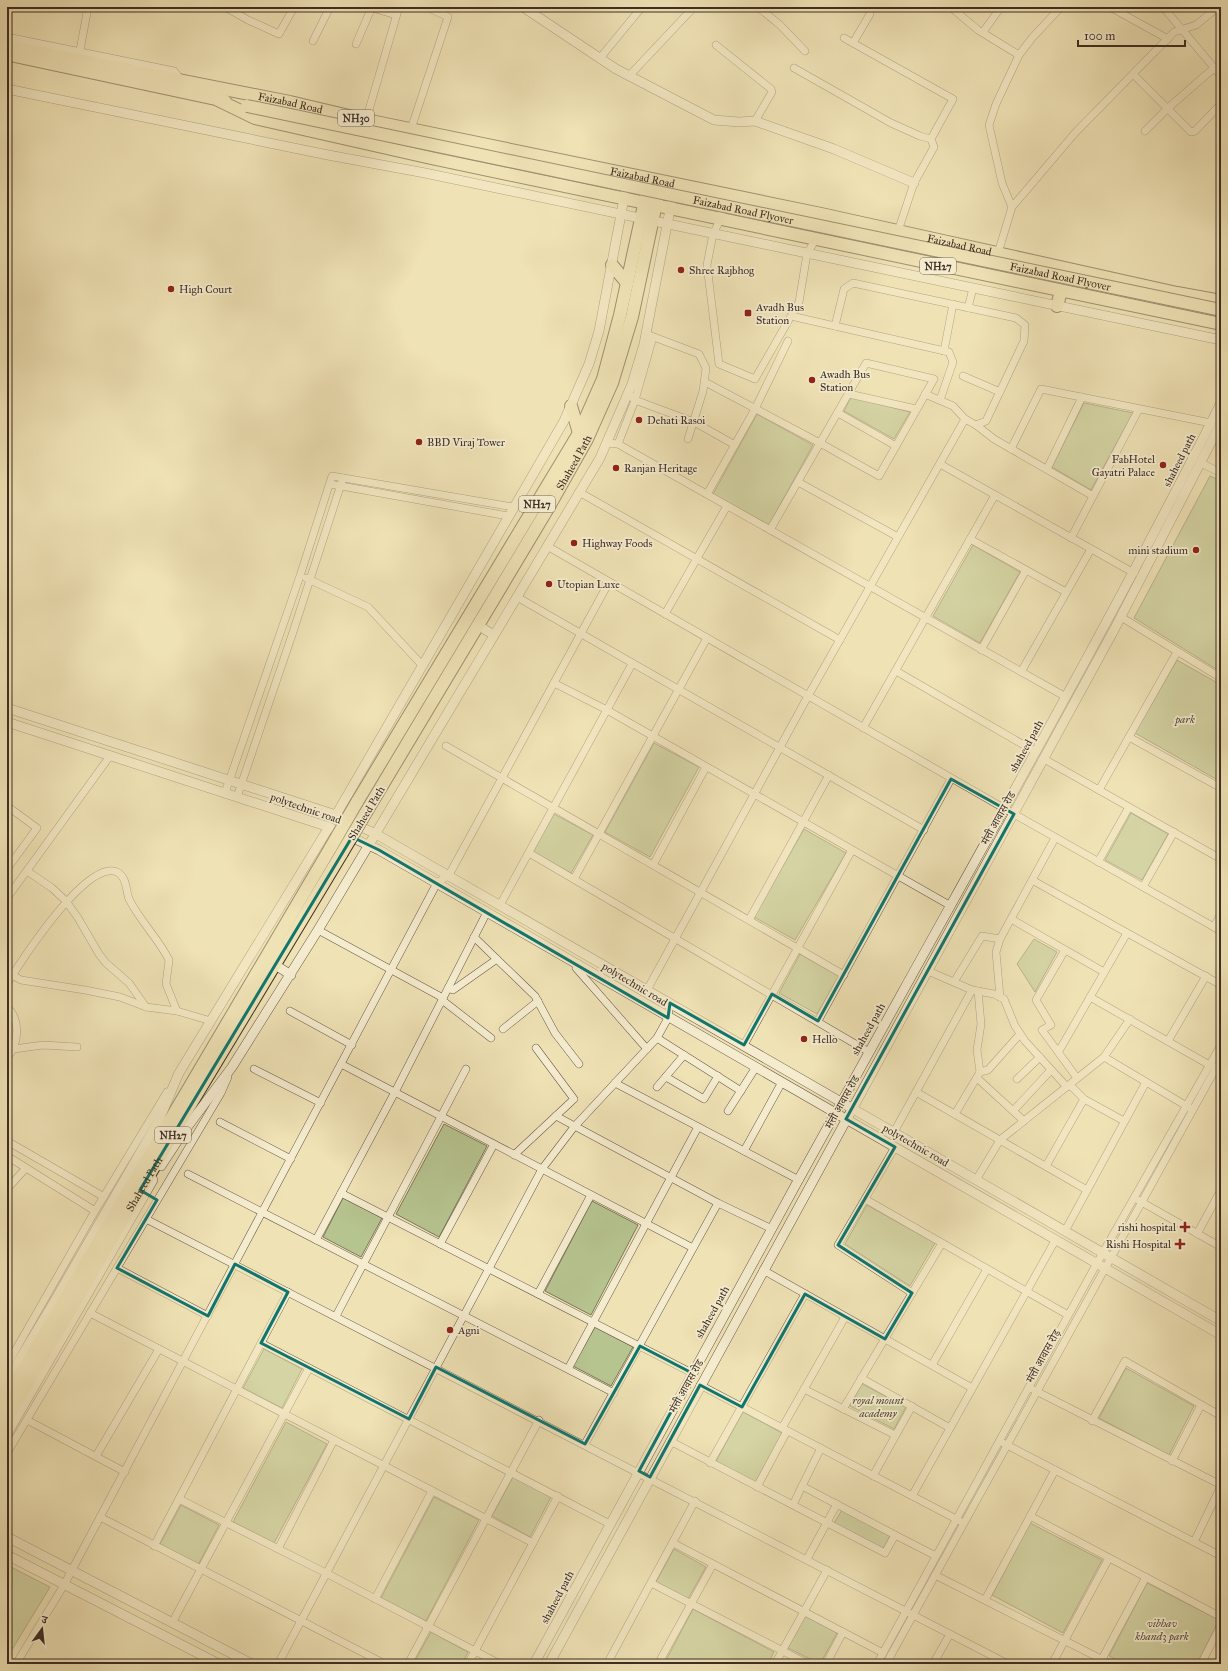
<svg xmlns="http://www.w3.org/2000/svg" width="1228" height="1671" font-family="'IM FELL Great Primer','Noto Serif Devanagari',serif">
	<style>
		.green { fill: #b6c490; stroke: #7a795a }
		.lines { fill: none; stroke-linecap: round; stroke-linejoin: round }
		.minor-casing { stroke: #6a5b48; stroke-width: 8 }
		.tertiary-casing { stroke: #6a5b48; stroke-width: 10 }
		.trunk-casing { stroke: #3d2e24; stroke-width: 14 }
		.minor { stroke: #f5eccf; stroke-width: 7 }
		.tertiary { stroke: #f5eccf; stroke-width: 9 }
		.trunk { stroke: #efe2b5; stroke-width: 12 }
		.trunk-bridge-casing { stroke: #3d2e24; stroke-width: 14; stroke-linecap: butt }
		.trunk-bridge { stroke: #efe2b5; stroke-width: 12 }
		.marked { fill: none; stroke: #0f766e; stroke-width: 3; stroke-linejoin: round }
		.poi-dot { fill: #8f2418; stroke: #f5eccf; stroke-width: 1.5 }
		.labels { text-anchor: middle; stroke-width: 3.5; stroke-linejoin: round; paint-order: stroke }
		.shield { fill: #f5eccf; stroke: #746757; stroke-width: 1 }
		.shield-label { font-size: 10px; font-weight: bold; fill: #3d2e24 }
		.street-label { font-size: 11px; fill: #3d2e24; stroke: #f5eccf }
		.poi-label { font-size: 11px; fill: #3d2e24; stroke: #f5eccf; text-anchor: start }
		.park-label { font-size: 11px; font-style: italic; fill: #554c3a; stroke: #f5eccf }
	</style>
	<rect width="100%" height="100%" fill="#efe2b5"/>
	<filter id="stains"><feTurbulence type="fractalNoise" baseFrequency=".005" numOctaves="4"/><feColorMatrix values="0 0 0 0 .2 0 0 0 0 .09 0 0 0 0 .02 0 0 0 .5 -.17"/></filter>
	<radialGradient id="worn" r=".72"><stop offset=".6" stop-color="#630" stop-opacity="0"/><stop offset="1" stop-color="#630" stop-opacity=".3"/></radialGradient>
	<g class="green">
		<path d="M851,397L910,412L894,439L844,411Z"/>
		<path d="M1084,403L1133,413L1091,490L1052,467Z"/>
		<path d="M757,414L813,445L769,525L713,494Z"/>
		<path d="M1210,476L1221,481V672L1134,618Z"/>
		<path d="M973,545L1020,572L980,643L933,616Z"/>
		<path d="M1177,660L1221,685V771L1216,779L1135,733Z"/>
		<path d="M654,743L699,767L650,857L605,832Z"/>
		<path d="M1131,813L1168,834L1142,880L1105,860Z"/>
		<path d="M554,814L593,835L571,873L533,852Z"/>
		<path d="M804,829L846,853L795,940L754,917Z"/>
		<path d="M1034,939L1057,952L1035,992L1017,964Z"/>
		<path d="M800,954L839,976L817,1014L779,993Z"/>
		<path d="M444,1124L487,1146L439,1237L396,1214Z"/>
		<path d="M343,1198L382,1218L361,1257L323,1237Z"/>
		<path d="M592,1201L638,1225L591,1315L545,1291Z"/>
		<path d="M867,1205L935,1243L910,1286L845,1244Z"/>
		<path d="M595,1327L633,1347L611,1386L573,1366Z"/>
		<path d="M264,1349L302,1369L282,1408L243,1388Z"/>
		<path d="M1126,1368L1194,1406L1169,1455L1099,1418Z"/>
		<path d="M862,1384L906,1407L894,1429L850,1406Z"/>
		<path d="M743,1412L782,1433L755,1483L716,1461Z"/>
		<path d="M286,1422L327,1444L274,1543L233,1522Z"/>
		<path d="M513,1477L551,1497L530,1537L492,1516Z"/>
		<path d="M434,1497L479,1520L426,1621L381,1598Z"/>
		<path d="M181,1505L219,1525L198,1565L160,1544Z"/>
		<path d="M842,1510L890,1536L883,1549L834,1523Z"/>
		<path d="M1030,1523L1102,1560L1063,1633L992,1595Z"/>
		<path d="M674,1549L706,1567L688,1599L656,1582Z"/>
		<path d="M7,1565L50,1587L7,1658Z"/>
		<path d="M1147,1583L1219,1620L1197,1664H1125L1109,1656Z"/>
		<path d="M693,1609L774,1652L768,1664H664Z"/>
		<path d="M805,1616L837,1633L820,1664L788,1648Z"/>
		<path d="M431,1632L468,1652L462,1664H413Z"/>
	</g>
	<g class="lines">
		<defs>
			<g id="minor">
				<path d="M225,7L248,20L279,34L294,7"/>
				<path d="M369,7L396,15"/>
				<path d="M758,7L780,25L805,51"/>
				<path d="M1110,7L1168,39"/>
				<path d="M1163,7L1221,76"/>
				<path d="M953,9L978,30L1019,55"/>
				<path d="M983,32L1001,7"/>
				<path d="M7,37L174,71L181,80"/>
				<path d="M844,38L953,99L931,139L934,147L914,183L898,231"/>
				<path d="M313,41L330,7"/>
				<path d="M853,43L870,14"/>
				<path d="M356,44L372,7"/>
				<path d="M716,45L771,89L772,92L755,121"/>
				<path d="M79,56L88,7"/>
				<path d="M600,58L642,7"/>
				<path d="M794,68L891,123L920,136L931,139"/>
				<path d="M1133,74L1191,132L1195,131L1221,104"/>
				<path d="M629,76L694,7"/>
				<path d="M366,120L399,7"/>
				<path d="M411,129L448,17L427,7"/>
				<path d="M1145,131L1168,108L1214,68"/>
				<path d="M724,202L720,220L713,234L707,265L719,364L755,379L799,302L807,254L815,240"/>
				<path d="M1012,207L1002,183L989,125L996,104L1019,55L1032,38L1061,7"/>
				<path d="M998,253L1012,207L1075,133L1174,32L1196,25L1218,7"/>
				<path d="M968,308L973,288"/>
				<path d="M791,316L949,352L953,362L940,400"/>
				<path d="M835,326L844,289L853,283L1016,318L1025,325L1024,341L986,421L976,425"/>
				<path d="M646,334L699,354L706,368L703,391L688,439"/>
				<path d="M944,351L953,304"/>
				<path d="M963,376L1000,392"/>
				<path d="M705,382L820,443L879,476L934,379L866,363L770,530"/>
				<path d="M628,394L635,400L694,422L735,445"/>
				<path d="M849,394L916,409"/>
				<path d="M925,394L953,406L965,419L976,425L994,439L1093,496"/>
				<path d="M838,413L896,446"/>
				<path d="M606,443L618,444L1066,697"/>
				<path d="M618,444L635,400L653,337"/>
				<path d="M1011,449L1041,389L1211,423"/>
				<path d="M1201,463L1221,473"/>
				<path d="M940,464L1134,573"/>
				<path d="M1047,469L1082,397"/>
				<path d="M798,482L898,537"/>
				<path d="M330,484L508,516"/>
				<path d="M579,492L840,640"/>
				<path d="M707,494L755,409L788,341"/>
				<path d="M1071,538L1139,409"/>
				<path d="M970,539L1066,592"/>
				<path d="M547,546L1014,814L1221,931"/>
				<path d="M306,578L368,607L422,665"/>
				<path d="M517,597L924,830"/>
				<path d="M665,614L727,506"/>
				<path d="M1121,617L1221,678"/>
				<path d="M981,650L1026,570"/>
				<path d="M896,671L1036,752"/>
				<path d="M1021,672L1091,549"/>
				<path d="M554,683L607,710L951,906"/>
				<path d="M863,728L995,495"/>
				<path d="M1129,737L1221,788"/>
				<path d="M446,746L844,975"/>
				<path d="M1044,759L1221,859"/>
				<path d="M1099,790L1177,652"/>
				<path d="M225,793L300,576L332,476L513,507"/>
				<path d="M237,797L293,632L343,478"/>
				<path d="M7,806L37,828L7,869"/>
				<path d="M529,853L869,1052"/>
				<path d="M1098,862L1129,807"/>
				<path d="M653,865L706,767"/>
				<path d="M27,871L52,888L66,901L78,918L99,954L106,963L129,983L146,1007"/>
				<path d="M574,879L707,638"/>
				<path d="M1032,880L1221,985"/>
				<path d="M1143,887L1174,832"/>
				<path d="M7,898L110,756"/>
				<path d="M500,905L632,664"/>
				<path d="M1011,919L1104,972"/>
				<path d="M749,920L829,775"/>
				<path d="M1214,927L1221,914"/>
				<path d="M318,930L443,998"/>
				<path d="M474,937L535,996L555,1033L579,1064"/>
				<path d="M1065,950L1036,1000L1051,1025L1042,1030L1077,1078"/>
				<path d="M579,964L576,968L647,1049"/>
				<path d="M928,971L972,990L994,994L1004,999L1015,1026L1025,1041L1067,1087"/>
				<path d="M7,972L21,980L85,990L120,997L146,1007L177,1011L211,1021"/>
				<path d="M954,982L982,936L1000,939L1055,838"/>
				<path d="M7,984C19,964 92,850 120,874C127,880 126,891 129,899C140,921 158,938 169,960L166,984L177,1011"/>
				<path d="M448,988L453,990L497,959"/>
				<path d="M647,990L808,696L965,419"/>
				<path d="M978,991L981,1024L977,1050L980,1072"/>
				<path d="M1000,997L996,952L1000,939"/>
				<path d="M1090,997L1213,1067"/>
				<path d="M442,1000L491,1038"/>
				<path d="M7,1007C21,1020 19,1044 7,1058"/>
				<path d="M290,1011L352,1045"/>
				<path d="M818,1021L951,779"/>
				<path d="M503,1029L538,1001"/>
				<path d="M657,1038L741,1091"/>
				<path d="M1168,1041L1206,976"/>
				<path d="M744,1045L852,850"/>
				<path d="M14,1049L43,1045L77,1047"/>
				<path d="M1059,1051L1127,933"/>
				<path d="M1104,1057L1190,1108"/>
				<path d="M341,1064L693,1248"/>
				<path d="M254,1069L321,1103"/>
				<path d="M666,1077L704,1099L718,1076"/>
				<path d="M977,1078L1024,1121"/>
				<path d="M1017,1079L1040,1057"/>
				<path d="M615,1083L799,1180"/>
				<path d="M1070,1085L1084,1099L1124,1121"/>
				<path d="M657,1087L684,1055"/>
				<path d="M916,1092L1087,1190"/>
				<path d="M728,1111L756,1067"/>
				<path d="M1013,1111L1051,1070"/>
				<path d="M955,1114L980,1072L988,1070L1020,1034"/>
				<path d="M556,1116L718,1203L772,1229"/>
				<path d="M220,1122L291,1159"/>
				<path d="M894,1132L972,990"/>
				<path d="M7,1141L104,1197"/>
				<path d="M895,1147L865,1199L1068,1315"/>
				<path d="M744,1151L782,1082"/>
				<path d="M514,1155L574,1099L536,1048"/>
				<path d="M7,1156L95,1211"/>
				<path d="M1046,1166L1084,1099"/>
				<path d="M188,1174L614,1393"/>
				<path d="M976,1180L1000,1140L1104,1057L1130,1019"/>
				<path d="M7,1189L26,1168"/>
				<path d="M341,1193L692,1373"/>
				<path d="M865,1199L838,1245L912,1293"/>
				<path d="M1138,1200L1221,1247"/>
				<path d="M146,1219L1008,1664"/>
				<path d="M1065,1231L1146,1082"/>
				<path d="M1197,1234L1221,1190"/>
				<path d="M316,1240L395,1092L487,912"/>
				<path d="M440,1244L494,1144"/>
				<path d="M117,1268L208,1316"/>
				<path d="M763,1270L972,1388"/>
				<path d="M538,1294L591,1195"/>
				<path d="M90,1313L533,1543"/>
				<path d="M336,1316L466,1069"/>
				<path d="M261,1343L610,1524"/>
				<path d="M7,1365L95,1211L167,1092"/>
				<path d="M932,1365L987,1269"/>
				<path d="M568,1369L698,1127"/>
				<path d="M861,1378L950,1428"/>
				<path d="M700,1385L960,1521"/>
				<path d="M804,1389L895,1435"/>
				<path d="M1032,1389L1221,1485"/>
				<path d="M843,1409L942,1243"/>
				<path d="M27,1420L125,1472"/>
				<path d="M1092,1421L1125,1361L1221,1416"/>
				<path d="M782,1428L845,1317"/>
				<path d="M670,1441L885,1553L895,1535L802,1486L793,1505"/>
				<path d="M1003,1443L1221,1556"/>
				<path d="M585,1444L718,1203"/>
				<path d="M7,1453L221,1093L228,1077"/>
				<path d="M96,1456L159,1349"/>
				<path d="M1172,1461L1201,1405"/>
				<path d="M710,1463L805,1294"/>
				<path d="M873,1476L912,1406"/>
				<path d="M802,1486L821,1448"/>
				<path d="M757,1487L787,1431"/>
				<path d="M912,1496L1056,1239"/>
				<path d="M179,1499L326,1573L500,1664"/>
				<path d="M1030,1516L1221,1617"/>
				<path d="M100,1517L385,1664"/>
				<path d="M895,1535L936,1556"/>
				<path d="M1194,1542L1221,1486"/>
				<path d="M673,1543L883,1653"/>
				<path d="M154,1546L288,1292"/>
				<path d="M278,1549L334,1440"/>
				<path d="M807,1559L837,1504"/>
				<path d="M935,1575L1111,1664"/>
				<path d="M651,1583L808,1664"/>
				<path d="M375,1599L432,1491"/>
				<path d="M985,1600L1055,1470"/>
				<path d="M172,1623L309,1368"/>
				<path d="M1102,1659L1146,1577"/>
				<path d="M16,1664L64,1585L437,883L449,875L609,582"/>
				<path d="M278,1664L542,1169L574,1127L657,1038L668,1018L670,1003"/>
				<path d="M408,1664L539,1420"/>
				<path d="M468,1664L558,1496"/>
				<path d="M607,1664L695,1501"/>
				<path d="M658,1664L713,1564"/>
				<path d="M775,1664L827,1570"/>
				<path d="M826,1664L843,1632"/>
				<path d="M877,1664L1097,1263L1221,1045"/>
				<path d="M886,1664L1221,1059"/>
				<path d="M933,1664L950,1634"/>
				<path d="M1052,1664L1109,1558"/>
				<path d="M1201,1664L1221,1625"/>
			</g>
			<g id="tertiary">
				<path d="M523,7L616,69L714,120L739,122L755,121L834,149L914,183"/>
				<path d="M7,89L328,155L425,173L1221,340"/>
				<path d="M484,629L494,635"/>
				<path d="M7,708L336,815L376,834L1221,1321"/>
				<path d="M7,722L329,827L379,850L1221,1335"/>
				<path d="M336,815L564,421L589,364L599,331L625,193"/>
				<path d="M280,968L291,975"/>
				<path d="M161,1166L182,1134L232,1067L318,930L600,458L632,384L644,344L674,189"/>
				<path d="M7,1380L51,1307L159,1120L179,1073L329,827"/>
				<path d="M7,1434L153,1180"/>
				<path d="M7,1537L252,1664"/>
				<path d="M7,1555L219,1664"/>
				<path d="M534,1664C655,1440 778,1216 902,993C1010,798 1120,603 1221,403"/>
				<path d="M549,1664L1114,630L1221,423"/>
			</g>
			<g id="trunk">
				<path id="s1" d="M7,46L290,102L366,120L821,214L1177,293L1221,301"/>
				<path d="M10,55L225,101"/>
				<path d="M218,100L255,118L431,158L1221,324"/>
				<path d="M612,265L627,283"/>
				<path d="M1057,306L1061,291"/>
				<path d="M571,406L579,433"/>
				<path d="M357,802L579,433L603,379L620,315L646,196"/>
				<path id="s2" d="M368,809L547,510L587,439L612,383L632,317L657,199"/>
				<path d="M7,1397L331,847"/>
				<path id="s3" d="M7,1418L189,1107L342,853"/>
			</g>
		</defs>
		<use href="#minor" class="minor-casing"/>
		<use href="#tertiary" class="tertiary-casing"/>
		<use href="#trunk" class="trunk-casing"/>
		<use href="#minor" class="minor"/>
		<use href="#tertiary" class="tertiary"/>
		<use href="#trunk" class="trunk"/>
		<defs>
			<g id="trunk-bridge">
				<path id="s4" d="M247,106L1221,310"/>
				<path d="M331,847L357,802"/>
				<path d="M342,853L368,809"/>
			</g>
		</defs>
		<use href="#trunk-bridge" class="trunk-bridge-casing"/>
		<use href="#trunk-bridge" class="trunk-bridge"/>
	</g>
	<path d="M0 0H1228V1671H0ZM951,779L1014,814L846,1119L895,1147L838,1245L912,1293L885,1339L805,1294L742,1407L700,1385L650,1477L639,1471L692,1373L640,1346L585,1444L436,1367L409,1419L261,1343L288,1292L235,1264L208,1316L117,1268L157,1200L140,1190L352,837L379,850L668,1018L670,1003L744,1045L772,994L818,1021Z" fill="#efe2b5" fill-opacity=".55" fill-rule="evenodd"/>
	<path class="marked" d="M951,779L1014,814L846,1119L895,1147L838,1245L912,1293L885,1339L805,1294L742,1407L700,1385L650,1477L639,1471L692,1373L640,1346L585,1444L436,1367L409,1419L261,1343L288,1292L235,1264L208,1316L117,1268L157,1200L140,1190L352,837L379,850L668,1018L670,1003L744,1045L772,994L818,1021Z"/>
	<g class="poi-dot">
		<circle cx="681" cy="270" r="4"/>
		<circle cx="171" cy="289" r="4"/>
		<rect x="744" y="309" width="8" height="8" rx="2"/>
		<circle cx="812" cy="380" r="4"/>
		<circle cx="639" cy="420" r="4"/>
		<circle cx="419" cy="442" r="4"/>
		<circle cx="1163" cy="465" r="4"/>
		<circle cx="616" cy="468" r="4"/>
		<circle cx="574" cy="543" r="4"/>
		<circle cx="1196" cy="550" r="4"/>
		<circle cx="549" cy="584" r="4"/>
		<circle cx="804" cy="1039" r="4"/>
		<path d="M1183 1221h4v4h4v4h-4v4h-4v-4h-4v-4h4z"/>
		<path d="M1178 1238h4v4h4v4h-4v4h-4v-4h-4v-4h4z"/>
		<circle cx="450" cy="1330" r="4"/>
	</g>
	<g class="labels">
		<g class="shield">
			<rect x="338" y="110" width="36" height="16" rx="3"/>
			<rect x="920" y="258" width="36" height="16" rx="3"/>
			<rect x="519" y="496" width="36" height="16" rx="3"/>
			<rect x="155" y="1127" width="36" height="16" rx="3"/>
		</g>
		<g class="shield-label">
			<text x="356" y="122">NH30</text>
			<text x="938" y="270">NH27</text>
			<text x="537" y="508">NH27</text>
			<text x="173" y="1139">NH27</text>
		</g>
		<g class="street-label">
			<text dy="4" stroke="none"><textPath href="#s1" startOffset="289">Faizabad Road</textPath></text>
			<text dy="4" stroke="none"><textPath href="#s1" startOffset="649">Faizabad Road</textPath></text>
			<text dy="4" stroke="none"><textPath href="#s4" startOffset="507">Faizabad Road Flyover</textPath></text>
			<text dy="4" stroke="none"><textPath href="#s1" startOffset="973">Faizabad Road</textPath></text>
			<text dy="4" stroke="none"><textPath href="#s4" startOffset="831">Faizabad Road Flyover</textPath></text>
			<text transform="translate(1179 460) rotate(-63)" y="4">shaheed path</text>
			<text dy="4" stroke="none"><textPath href="#s2" startOffset="403">Shaheed Path</textPath></text>
			<text transform="translate(1026 746) rotate(-61)" y="4">shaheed path</text>
			<text transform="translate(306 808) rotate(19)" y="4">polytechnic road</text>
			<text transform="translate(366 813) rotate(-59)" y="4">Shaheed Path</text>
			<text transform="translate(998 818) rotate(-61)" y="4">मंत्ती आवास रोड</text>
			<text transform="translate(635 984) rotate(31)" y="4">polytechnic road</text>
			<text transform="translate(868 1029) rotate(-61)" y="4">shaheed path</text>
			<text transform="translate(842 1102) rotate(-61)" y="4">मंत्ती आवास रोड</text>
			<text transform="translate(916 1145) rotate(30)" y="4">polytechnic road</text>
			<text dy="4" stroke="none"><textPath href="#s3" startOffset="271">Shaheed Path</textPath></text>
			<text transform="translate(712 1312) rotate(-61)" y="4">shaheed path</text>
			<text transform="translate(1043 1356) rotate(-61)" y="4">मंत्ती आवास रोड़</text>
			<text transform="translate(686 1386) rotate(-61)" y="4">मंत्ती आवास रोड</text>
			<text transform="translate(557 1597) rotate(-62)" y="4">shaheed path</text>
		</g>
		<g class="poi-label">
			<text x="689" y="274">Shree Rajbhog</text>
			<text x="179" y="293">High Court</text>
			<text x="756" y="311">Avadh Bus<tspan x="756" dy="13">Station</tspan></text>
			<text x="820" y="378">Awadh Bus<tspan x="820" dy="13">Station</tspan></text>
			<text x="647" y="424">Dehati Rasoi</text>
			<text x="427" y="446">BBD Viraj Tower</text>
			<text x="1155" y="463" text-anchor="end">FabHotel<tspan x="1155" dy="13">Gayatri Palace</tspan></text>
			<text x="624" y="472">Ranjan Heritage</text>
			<text x="582" y="547">Highway Foods</text>
			<text x="1188" y="554" text-anchor="end">mini stadium</text>
			<text x="557" y="588">Utopian Luxe</text>
			<text x="812" y="1043">Hello</text>
			<text x="1176" y="1231" text-anchor="end">rishi hospital</text>
			<text x="1171" y="1248" text-anchor="end">Rishi Hospital</text>
			<text x="458" y="1334">Agni</text>
		</g>
		<g class="park-label">
			<text x="1185" y="723">park</text>
			<text x="878" y="1404">royal mount<tspan x="878" dy="13">academy</tspan></text>
			<text x="1162" y="1627">vibhav<tspan x="1162" dy="13">khand3 park</tspan></text>
		</g>
	</g>
	<rect width="1228" height="1671" fill="none" stroke="#efe2b5" stroke-width="24"/>
	<rect x="8" y="8" width="1212" height="1655" fill="none" stroke="#3d2e24" stroke-width="2"/>
	<rect x="12" y="12" width="1204" height="1647" fill="none" stroke="#3d2e24"/>
	<g transform="translate(42 1629) rotate(15)" stroke="#f5eccf" stroke-width="3" paint-order="stroke">
	<path d="M0-3L7 15L0 10L-7 15Z" fill="#3d2e24"/>
	<text y="-6" font-size="11" font-weight="bold" text-anchor="middle" fill="#3d2e24">उ</text>
	</g>
	<path d="M1078 40v6h107v-6" fill="none" stroke="#3d2e24" stroke-width="2"/>
	<text x="1084" y="40" font-size="12" fill="#3d2e24" stroke="#f5eccf" stroke-width="3" paint-order="stroke">100 m</text>
	<rect width="100%" height="100%" filter="url(#stains)"/>
	<rect width="100%" height="100%" fill="url(#worn)"/>
</svg>
